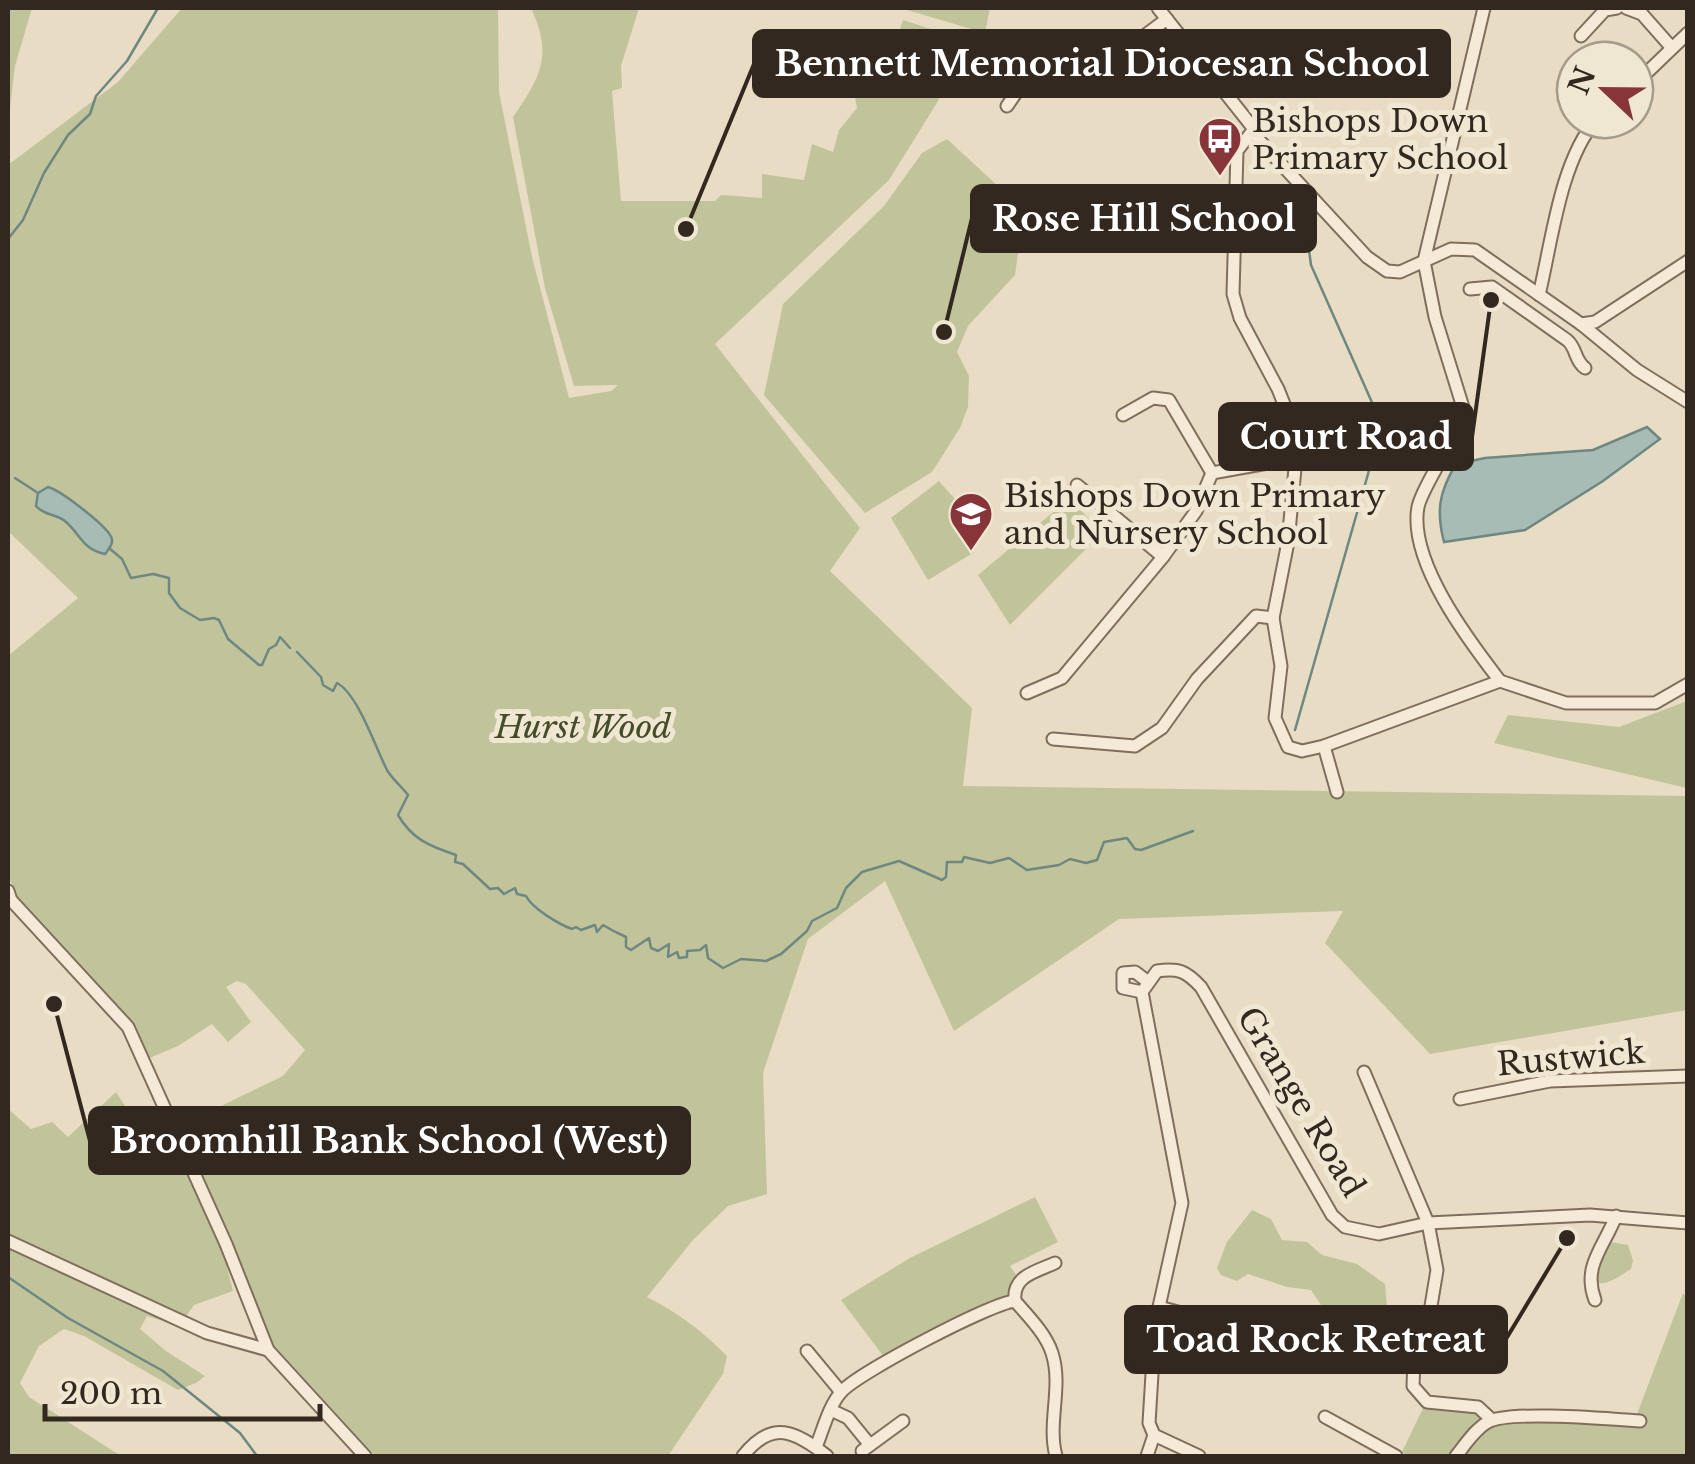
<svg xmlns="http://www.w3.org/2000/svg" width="1695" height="1464" font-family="'Libre Baskerville',serif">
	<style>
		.green { fill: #c1c49a }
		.water { fill: #a6bcb4; stroke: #6e8881; stroke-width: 2.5 }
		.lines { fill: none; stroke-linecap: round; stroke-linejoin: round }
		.stream { stroke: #6e8881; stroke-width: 2.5 }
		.minor-casing { stroke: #806e5d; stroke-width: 15 }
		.minor { stroke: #f4ead7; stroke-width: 11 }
		.labels { text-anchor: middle; stroke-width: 10; stroke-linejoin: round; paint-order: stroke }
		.poi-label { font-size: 32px; fill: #32281f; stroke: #f0e7d3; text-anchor: start }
		.park-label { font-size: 32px; font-style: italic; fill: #454c28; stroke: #f0e7d3 }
		.street-label { font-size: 32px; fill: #32281f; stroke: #f0e7d3 }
		.leader { fill: none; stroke: #32281f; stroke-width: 4 }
		.callout-dot { fill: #32281f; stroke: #f0e7d3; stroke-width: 4 }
		.callout { fill: #32281f; stroke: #32281f; stroke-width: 4 }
		.callout-label { font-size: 35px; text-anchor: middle; font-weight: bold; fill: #fff }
	</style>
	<rect width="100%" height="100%" fill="#e8dcc5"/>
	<g class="green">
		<path d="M8,8H32L15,66L8,125Z"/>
		<path d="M182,8H498L499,92L532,257L569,398L611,391L618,385L574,386L545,288L513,117C541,77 553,55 531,8H639L621,66L622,88L612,91L621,201H715L721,195L762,198V174L804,180L812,144L833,152L839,130L857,108L850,69L885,78L903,20L974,43L889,180L715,344L860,528L830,571L972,708L963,786L1687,796V1010L1430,1054L1325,943L1343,911L1119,919L954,1031L885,881L808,939L763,1073L767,1194L728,1206L693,1240L647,1297C680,1314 701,1330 727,1356L723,1374L668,1456H375L269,1340L230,1238L178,1127L283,1076L305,1050L246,984L237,981L226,987L251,1022L228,1042L212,1024L178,1046L147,1059L129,1023L20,901L8,876V656L78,598L8,531V165L118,82Z"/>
		<path d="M900,8H990L985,33Z"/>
		<path d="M947,139L1024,210L1015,275L968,326L957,352L969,376L968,407L960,428L932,472L865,513L764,395L783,304L884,206L922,153Z"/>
		<path d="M939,481L981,529L972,537L973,553L928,580L891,518Z"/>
		<path d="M1069,499L1103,532L1010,625L978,575Z"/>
		<path d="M1687,701V788L1494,743L1508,715L1619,727Z"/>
		<path d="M116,1092L144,1135L166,1123L221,1243L233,1291L194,1305L179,1326L147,1316L140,1329L166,1351L205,1376L196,1383L178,1390L84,1336L64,1329L39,1346L20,1383L29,1397L121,1456H8V1109L31,1129L52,1122L68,1137Z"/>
		<path d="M1035,1197L1058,1242L1010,1266L1017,1276L1010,1286V1295L884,1357L841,1300L910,1258Z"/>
		<path d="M1252,1210L1271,1219L1282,1240L1307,1242L1322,1255L1357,1264L1385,1284L1387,1307L1379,1328L1356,1335H1341L1311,1290L1287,1287L1248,1274L1237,1281L1221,1275L1217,1268L1227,1242Z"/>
		<path d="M1605,1241L1628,1245L1633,1261L1631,1269C1619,1276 1607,1287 1594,1282Z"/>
		<path d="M1683,1293L1687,1298V1456H1408L1402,1452L1424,1406L1634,1422Z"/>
	</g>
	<g class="water">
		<path d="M1647,427L1660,439L1603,481L1525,530L1444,542C1436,511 1439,492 1456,464L1485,458L1593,450Z"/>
		<path d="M48,487C60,490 112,529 112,540C113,545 108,550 105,554C83,550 80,534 66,522C56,513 46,517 36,506L38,493Z"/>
	</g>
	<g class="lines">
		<g class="stream">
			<path d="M8,239L23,220L44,173L68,135L90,114L96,96L127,61L158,8"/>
			<path d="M15,478L38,493"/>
			<path d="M109,548L122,559L131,578L153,574L169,578V593L180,608L200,620L214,618L219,620L228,639L259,665H262L269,649L276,645L280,637L290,648"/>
			<path d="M297,652L321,677L323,685L333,691L337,683C358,694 376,749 387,770C393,780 401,786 408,795L398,815C412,839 429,846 456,855L455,862L463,864L490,889L498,888L504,894L515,888L517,894L526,896C532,908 558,924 572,929L576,927L581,930L595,925L597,932L603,925C611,930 617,933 626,937V947L631,950L649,938L651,948L658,951L669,944L668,957L677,952L679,958L687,957V951L700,950L706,945L708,958L723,968L741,959L766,961L781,954L807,931L812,921L837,908L846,888L862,872L899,861L942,880L946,877L947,862H962L964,857L990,863L1009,858L1027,870L1059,865L1070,859L1086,863L1097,860L1104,842L1127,838L1135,849L1141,850L1193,831"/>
			<path d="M1295,730L1382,425L1311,265L1305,220"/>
			<path d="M8,1277L68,1318L163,1371L240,1433L257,1456"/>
		</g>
		<defs>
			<g id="minor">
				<path d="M1158,8L1254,129L1259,140L1367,257L1387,271L1400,272L1451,249L1475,250L1581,324L1637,370L1688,402"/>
				<path d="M1484,8L1424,261L1435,317L1466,417C1455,437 1422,488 1418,507C1408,561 1469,641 1500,681"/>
				<path d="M1626,8L1642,14L1672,48"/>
				<path d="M1581,36L1605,10L1617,8"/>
				<path d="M1635,84L1688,33"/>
				<path d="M1007,106L1046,49L1057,45L1094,65H1105L1167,19"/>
				<path d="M1254,129L1237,151L1233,294L1240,318L1278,389L1292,424L1296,458L1288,542L1273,618L1281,666L1275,718L1288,747L1302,751L1324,746L1500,681"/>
				<path d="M1470,289L1492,287L1567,340C1577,348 1574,360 1585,368"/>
				<path d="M1539,295C1552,241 1560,162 1596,120"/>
				<path d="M1581,324L1595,322L1688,261"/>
				<path d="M1123,415L1153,398L1169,400L1212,473"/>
				<path d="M1077,485L1163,557"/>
				<path d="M1500,681L1566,703H1655L1688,684"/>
				<path d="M1027,693L1062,678L1163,557L1196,511L1212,473L1296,458"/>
				<path d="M1053,739L1135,746L1162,728L1197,679L1256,616L1273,618"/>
				<path d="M1324,746L1337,792"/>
				<path d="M8,891L11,900L128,1027L226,1244L268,1350"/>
				<path d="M1142,992L1123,988V973L1135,972L1147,981"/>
				<path d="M1364,1072L1428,1223L1437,1270L1429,1318L1414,1357L1413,1386L1427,1402L1478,1407L1491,1419"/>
				<path d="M1460,1099L1550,1081L1688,1076"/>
				<path d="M8,1241L207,1333L268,1350L365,1456"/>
				<path d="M1595,1300C1582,1266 1604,1247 1616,1216"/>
				<path d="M1015,1301C1028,1316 1046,1334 1052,1353C1063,1387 1047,1422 1056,1456"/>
				<path d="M1015,1301C1012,1276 1035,1272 1055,1263"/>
				<path d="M1159,1307L1260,1334"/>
				<path d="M807,1351L841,1392"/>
				<path d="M831,1410L848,1418L870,1445"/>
				<path d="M1325,1417L1396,1456"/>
				<path d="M816,1447C823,1430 829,1405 842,1391C862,1371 989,1304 1015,1301"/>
				<path d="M862,1451L903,1421"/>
				<path d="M743,1456C772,1419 795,1431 827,1456"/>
				<path d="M1147,1456L1154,1435"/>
				<path d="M1199,1456L1154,1435L1149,1423L1155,1325L1182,1203L1142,992L1157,971C1179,968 1186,971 1201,987L1332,1215L1345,1227L1379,1234L1428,1223L1590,1215L1688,1223"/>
				<path d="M1456,1456C1465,1445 1475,1429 1488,1422C1509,1410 1611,1419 1640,1421"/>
			</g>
		</defs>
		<use href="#minor" class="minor-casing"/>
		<use href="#minor" class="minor"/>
	</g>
	<defs>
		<symbol id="bus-pin" viewBox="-11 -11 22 30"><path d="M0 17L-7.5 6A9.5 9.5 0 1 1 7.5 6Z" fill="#873539" stroke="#f0e7d3"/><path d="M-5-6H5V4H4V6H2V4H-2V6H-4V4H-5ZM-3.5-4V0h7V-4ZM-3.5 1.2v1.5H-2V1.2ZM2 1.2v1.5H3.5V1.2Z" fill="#fff"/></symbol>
		<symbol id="school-pin" viewBox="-11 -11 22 30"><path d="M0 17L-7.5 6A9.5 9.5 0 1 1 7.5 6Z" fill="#873539" stroke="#f0e7d3"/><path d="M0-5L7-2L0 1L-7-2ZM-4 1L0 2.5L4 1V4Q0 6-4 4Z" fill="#fff"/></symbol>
	</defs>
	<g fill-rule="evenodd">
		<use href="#bus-pin" x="1195" y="114" width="50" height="68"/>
		<use href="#school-pin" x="946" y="489" width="50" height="68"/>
	</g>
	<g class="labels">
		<g class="poi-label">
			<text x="1252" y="132">Bishops Down<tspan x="1252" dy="37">Primary School</tspan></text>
			<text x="1004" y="507">Bishops Down Primary<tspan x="1004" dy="37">and Nursery School</tspan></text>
		</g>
		<g class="park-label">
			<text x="583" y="738">Hurst Wood</text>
		</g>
		<g class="street-label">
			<text transform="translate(1571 1058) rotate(-5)" y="11">Rustwick</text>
			<text transform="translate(1301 1102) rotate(59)" y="11">Grange Road</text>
		</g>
	</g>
	<path class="leader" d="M686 229L754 64M944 332L972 218M1491 300L1472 437M54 1004L90 1141M1567 1238L1506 1339"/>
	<g class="callout-dot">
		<circle cx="686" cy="229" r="10"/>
		<circle cx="944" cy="332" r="10"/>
		<circle cx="1491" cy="300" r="10"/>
		<circle cx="54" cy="1004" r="10"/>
		<circle cx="1567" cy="1238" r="10"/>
	</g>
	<g class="callout">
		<rect x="754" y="31" width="695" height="65" rx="10"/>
		<rect x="972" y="186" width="343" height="65" rx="10"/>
		<rect x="1220" y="404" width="252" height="65" rx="10"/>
		<rect x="90" y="1108" width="599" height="65" rx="10"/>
		<rect x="1126" y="1307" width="380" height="65" rx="10"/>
	</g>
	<g class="callout-label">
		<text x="1102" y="76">Bennett Memorial Diocesan School</text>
		<text x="1144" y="231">Rose Hill School</text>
		<text x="1346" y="449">Court Road</text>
		<text x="389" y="1153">Broomhill Bank School (West)</text>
		<text x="1316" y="1352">Toad Rock Retreat</text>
	</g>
	<rect width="1695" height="1464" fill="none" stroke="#32281f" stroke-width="20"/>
	<g transform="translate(1605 90) rotate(292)"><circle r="48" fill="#f0e7d3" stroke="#a49b8b" stroke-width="2.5"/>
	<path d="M0-8L18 38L0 25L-18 38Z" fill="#873539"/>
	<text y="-15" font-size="28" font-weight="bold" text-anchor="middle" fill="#32281f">N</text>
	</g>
	<path d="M45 1404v15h275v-15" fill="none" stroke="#32281f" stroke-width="5"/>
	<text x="60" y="1404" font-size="30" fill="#32281f" stroke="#f0e7d3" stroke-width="8" paint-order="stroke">200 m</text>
</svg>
